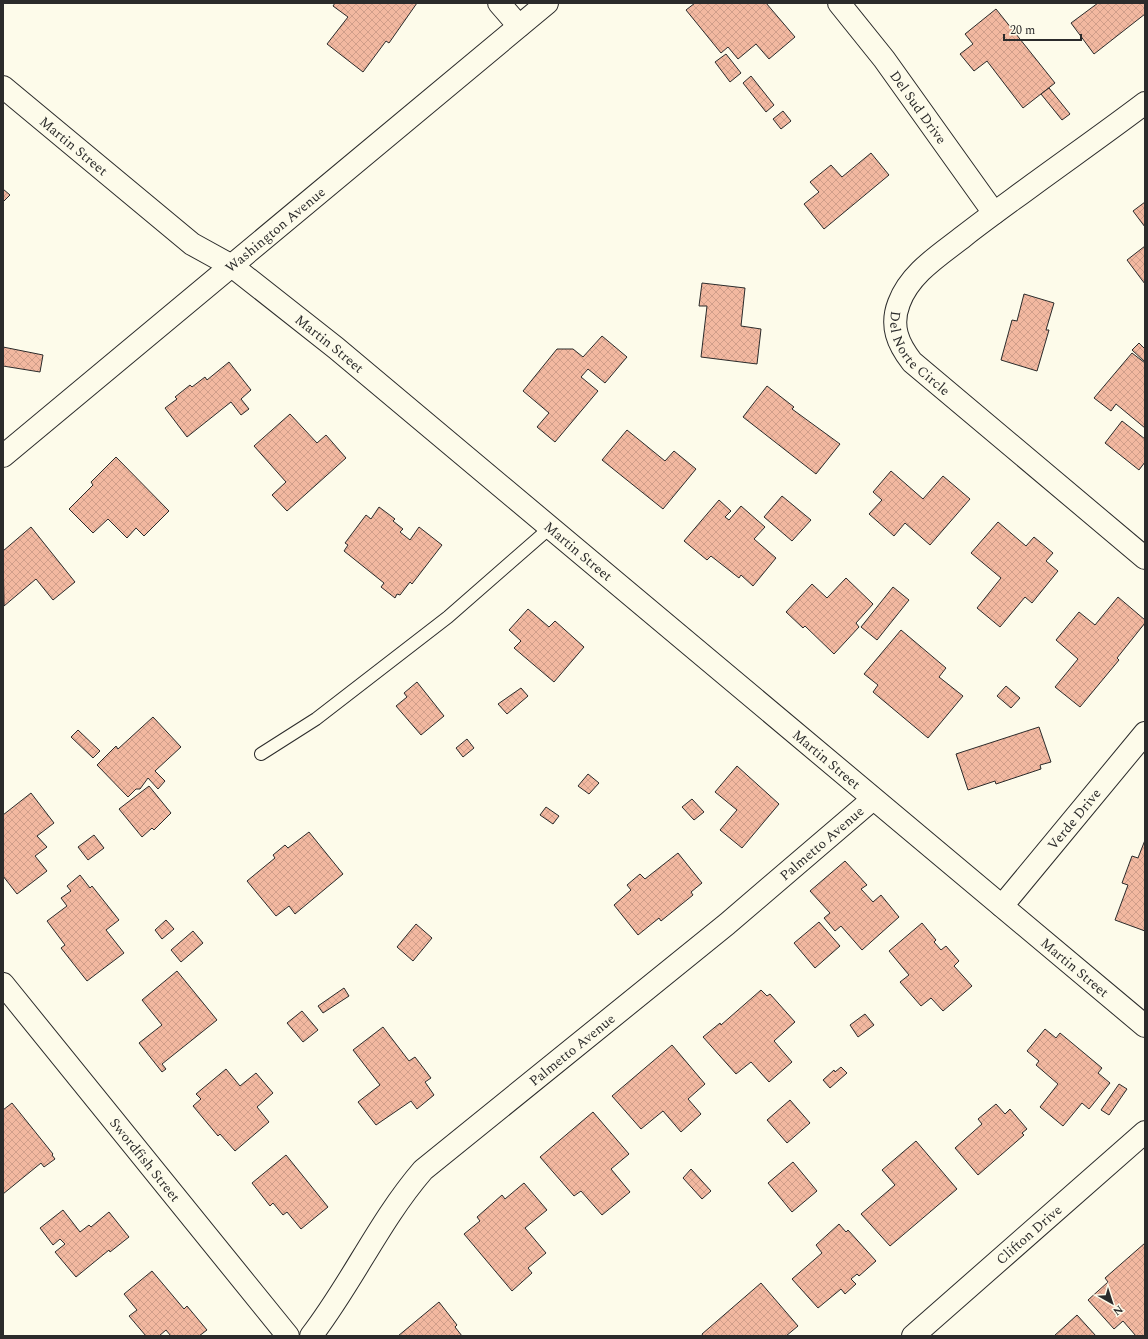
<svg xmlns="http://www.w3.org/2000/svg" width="1148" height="1339" font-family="Spectral,serif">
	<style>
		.building { fill: url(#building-cross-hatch); stroke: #2b2b2b }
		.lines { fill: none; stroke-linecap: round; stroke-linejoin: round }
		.lane-casing { stroke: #2b2b2b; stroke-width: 14 }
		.street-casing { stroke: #2b2b2b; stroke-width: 24 }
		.secondary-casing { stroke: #2b2b2b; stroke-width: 24 }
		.lane { stroke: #fdfbea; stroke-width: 12 }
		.street { stroke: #fdfbea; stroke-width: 22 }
		.secondary { stroke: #fdfbea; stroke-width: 22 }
		.labels { text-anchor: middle; stroke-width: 3; stroke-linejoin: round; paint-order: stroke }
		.street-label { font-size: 14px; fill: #2b2b2b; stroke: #fdfbea }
	</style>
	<defs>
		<pattern id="building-cross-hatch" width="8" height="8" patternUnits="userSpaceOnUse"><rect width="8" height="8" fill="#f2b8a0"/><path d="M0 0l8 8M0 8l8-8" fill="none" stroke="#d09e8a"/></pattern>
	</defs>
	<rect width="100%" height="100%" fill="#fdfbea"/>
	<g class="building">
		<path d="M335,3H417L389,43L386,41L363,72L327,44L348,17L333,6Z"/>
		<path d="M695,3H766L795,37L769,59L756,44L738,59L728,47L721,53L686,10Z"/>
		<path d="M1098,3H1145V14L1094,54L1071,23Z"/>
		<path d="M996,9L1055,83L1023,108L987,61L974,71L960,54L973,44L965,34Z"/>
		<path d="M726,54L741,73L730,82L715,62Z"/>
		<path d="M751,76L774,105L766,112L743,83Z"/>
		<path d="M1049,88L1070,114L1062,120L1041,94Z"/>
		<path d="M783,111L791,121L781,129L773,119Z"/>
		<path d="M871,153L889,175L824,229L804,204L819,192L810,182L831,165L842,177Z"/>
		<path d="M3,189L10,195L3,202Z"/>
		<path d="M1145,202V227L1133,211Z"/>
		<path d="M1145,246V284L1127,260Z"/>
		<path d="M702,283L745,288L741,326L761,329L757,364L701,357L707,306H699Z"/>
		<path d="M1024,294L1054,303L1046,330H1049L1037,371L1001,360L1012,320L1017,321Z"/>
		<path d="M602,336L627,357L605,383L588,369L581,377L598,391L555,442L537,427L549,413L523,391L557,349H573L583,357Z"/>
		<path d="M1139,343L1145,349V362L1132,350Z"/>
		<path d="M3,347L43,355L40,372L3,366Z"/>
		<path d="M1132,353L1145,363V428L1116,404L1111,411L1094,398Z"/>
		<path d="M229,362L251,390L241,399L249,409L241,415L231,402L187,437L165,408L177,399L175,397L190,385L192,387L205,377L207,380Z"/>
		<path d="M767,386L794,407L792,409L840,444L816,474L743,417Z"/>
		<path d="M290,414L317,443L326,435L346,458L287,511L272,495L286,482L254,446Z"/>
		<path d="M1122,421L1145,439V462L1139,470L1105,443Z"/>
		<path d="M627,430L665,461L674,451L696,469L663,509L602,460Z"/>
		<path d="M116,457L169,511L144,536L136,528L127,538L108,519L93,533L69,509L93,485L91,482Z"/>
		<path d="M891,471L923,499L943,476L970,499L930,545L905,523L894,536L869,514L882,500L873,492Z"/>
		<path d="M782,496L811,520L792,541L764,517Z"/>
		<path d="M719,500L731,511L725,517L729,520L741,506L765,527L754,539L776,558L753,586L741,575L739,578L711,556L707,560L684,541Z"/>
		<path d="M379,507L395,519L393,521L403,529L400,532L410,540L419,527L442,545L412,584L410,582L400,595L397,594L395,598L381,587L384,583L344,551L348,545L345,543L366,515L371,519Z"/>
		<path d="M998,522L1026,546L1034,537L1053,553L1046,561L1058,571L1032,603L1025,597L1000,627L977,608L1001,578L971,553Z"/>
		<path d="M31,527L75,582L53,600L36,579L4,606L3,551Z"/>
		<path d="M846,578L873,604L856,623L859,627L834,654L805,626L803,628L786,612L812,584L827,598Z"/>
		<path d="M893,587L909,600L877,640L861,627Z"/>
		<path d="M1118,597L1145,620V623L1117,658L1119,660L1080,707L1055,687L1078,659L1056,640L1079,612L1095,625Z"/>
		<path d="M528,609L549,627L555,621L584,647L554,682L514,648L521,641L509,630Z"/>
		<path d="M901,630L946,668L939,677L963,696L928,738L873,692L878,685L864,674Z"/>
		<path d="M417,682L444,716L421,735L396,706L407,697L404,693Z"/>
		<path d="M1006,686L1020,698L1011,708L997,696Z"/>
		<path d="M521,688L528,696L507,714L498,704Z"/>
		<path d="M153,717L181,747L155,771L165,781L158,789L148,778L140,789H136L128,797L97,765L116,746L118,749Z"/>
		<path d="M1039,727L1051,762L1040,765L1041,769L996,784L995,781L968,790L956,754Z"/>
		<path d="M78,730L100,751L93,758L71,737Z"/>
		<path d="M467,739L474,748L463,757L456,748Z"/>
		<path d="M737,766L779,804L742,848L720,830L737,810L715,792Z"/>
		<path d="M588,774L599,783L589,794L578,786Z"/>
		<path d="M149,786L171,813L154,830L152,828L142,837L119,809Z"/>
		<path d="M31,793L54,823L37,836L47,847L35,856L47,871L17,894L3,876V815Z"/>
		<path d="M692,799L704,812L694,820L682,807Z"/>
		<path d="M546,807L559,816L553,824L540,815Z"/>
		<path d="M309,832L343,874L295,914L289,906L276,916L247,881L275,858L273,855L285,845L288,848Z"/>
		<path d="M94,835L104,848L88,860L78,847Z"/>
		<path d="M1145,840V931L1115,920L1128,885L1122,883L1132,856L1138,858Z"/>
		<path d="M678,853L702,883L691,892L693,895L661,921L659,918L638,935L614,905L631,890L627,885L640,874L645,879Z"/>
		<path d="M845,861L867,885L861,889L873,902L881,895L899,917L862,950L841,926L835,931L824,918L830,913L810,891Z"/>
		<path d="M80,875L90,888L92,886L119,920L106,930L124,953L87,981L61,948L65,945L47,921L67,906L61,898L71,891L67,886Z"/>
		<path d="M166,920L174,929L162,939L155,930Z"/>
		<path d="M819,922L840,946L815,968L794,943Z"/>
		<path d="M922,923L936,940L934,942L941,950L946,946L959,961L954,966L972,986L943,1011L931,998L921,1006L900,982L909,975L889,951Z"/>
		<path d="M416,924L432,938L413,961L397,947Z"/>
		<path d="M193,931L203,943L181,962L171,950Z"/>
		<path d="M177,971L217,1020L162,1064L166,1069L162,1072L139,1043L162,1025L142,1000Z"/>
		<path d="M344,988L349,996L323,1013L318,1006Z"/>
		<path d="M761,990L767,996L770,994L795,1022L774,1041L792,1062L769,1082L751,1062L736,1074L703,1037L720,1023L721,1025Z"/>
		<path d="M302,1011L318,1030L303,1042L287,1023Z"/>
		<path d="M865,1014L874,1025L858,1037L850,1025Z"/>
		<path d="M383,1027L409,1061L415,1057L431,1078L425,1082L434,1095L417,1109L411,1101L376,1125L358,1102L380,1085L353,1050Z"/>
		<path d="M1045,1029L1056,1038L1060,1033L1102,1068L1098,1073L1110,1083L1089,1109L1082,1103L1063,1126L1040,1107L1058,1084L1036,1065L1039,1061L1027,1051Z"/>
		<path d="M672,1045L705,1084L688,1099L701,1114L681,1132L663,1111L641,1129L612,1096Z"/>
		<path d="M841,1067L847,1073L830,1088L823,1080L834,1070L835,1072Z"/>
		<path d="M226,1069L240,1086L256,1073L273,1093L257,1107L269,1122L235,1151L220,1134L218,1136L193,1106L201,1099L196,1094Z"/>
		<path d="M1119,1084L1127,1089L1109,1115L1101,1110Z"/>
		<path d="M790,1100L810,1123L787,1143L767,1120Z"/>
		<path d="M12,1103L53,1154L52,1155L55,1159L44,1167L41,1163L3,1194V1110Z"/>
		<path d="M996,1104L1005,1114L1010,1109L1027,1129L1022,1133L1024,1135L978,1175L955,1148L982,1124L978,1119Z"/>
		<path d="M593,1112L629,1154L611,1169L630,1192L602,1215L581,1191L574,1196L540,1157Z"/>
		<path d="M916,1141L957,1189L890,1246L861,1214L895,1185L882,1170Z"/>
		<path d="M286,1155L328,1207L301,1229L287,1212L283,1215L273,1203L270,1206L252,1183Z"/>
		<path d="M793,1162L817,1191L792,1212L768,1183Z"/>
		<path d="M691,1169L711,1191L702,1199L683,1178Z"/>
		<path d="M524,1183L547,1210L525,1228L546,1253L528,1268L532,1273L512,1291L464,1234L480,1221L477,1217L502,1195L505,1199Z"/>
		<path d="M63,1210L80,1232L89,1225L91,1227L109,1212L129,1237L110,1252L109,1250L76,1277L55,1252L65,1244L60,1239L53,1245L40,1228Z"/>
		<path d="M839,1224L846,1232L848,1230L876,1261L859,1276L857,1274L851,1279L856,1284L845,1294L841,1289L818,1308L792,1279L822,1253L816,1245Z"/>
		<path d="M1145,1243V1336H1136L1123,1321L1114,1329L1088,1300L1108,1282L1105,1278Z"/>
		<path d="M152,1271L184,1309L187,1306L207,1330L199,1336H171L166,1330L159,1336H146L129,1316L137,1310L124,1294Z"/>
		<path d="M761,1283L798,1326L786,1336H703L702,1334Z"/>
		<path d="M439,1302L457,1325L455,1327L462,1336H398Z"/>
		<path d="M1077,1315L1096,1336H1054Z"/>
	</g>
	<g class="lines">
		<defs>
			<path id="lane" d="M261,754L316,719L448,617L551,527"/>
			<g id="street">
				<path d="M499,3L519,26"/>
				<path id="s1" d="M839,3L884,59L994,213"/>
				<path id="s2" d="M1145,103C1108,131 1071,157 1034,184C1011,201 987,218 964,236C940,255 910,273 899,303C890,326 898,344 912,362L1145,558"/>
				<path id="s3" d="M1002,906L1145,733"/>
				<path id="s4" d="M3,984L288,1336"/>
				<path id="s5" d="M311,1336C352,1283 379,1221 423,1170L727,924L873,799"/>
				<path id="s6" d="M913,1336L1145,1132"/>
			</g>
			<g id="secondary">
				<path id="s7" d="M3,87L192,244L232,266L336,348L1145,1026"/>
				<path id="s8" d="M3,456L547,3"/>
			</g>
		</defs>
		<use href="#lane" class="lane-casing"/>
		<use href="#street" class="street-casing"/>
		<use href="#secondary" class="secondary-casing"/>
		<use href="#lane" class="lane"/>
		<use href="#street" class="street"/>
		<use href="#secondary" class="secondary"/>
	</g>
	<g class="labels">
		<g class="street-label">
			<text dy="5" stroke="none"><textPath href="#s1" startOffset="131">Del Sud Drive</textPath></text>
			<text dy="5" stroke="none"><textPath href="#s7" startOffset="92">Martin Street</textPath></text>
			<text dy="5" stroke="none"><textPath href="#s8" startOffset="354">Washington Avenue</textPath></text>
			<text dy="5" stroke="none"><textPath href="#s7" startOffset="416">Martin Street</textPath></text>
			<text dy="5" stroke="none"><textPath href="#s2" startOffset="379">Del Norte Circle</textPath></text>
			<text dy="5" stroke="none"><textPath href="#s7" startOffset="740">Martin Street</textPath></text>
			<text dy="5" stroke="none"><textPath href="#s7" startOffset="1064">Martin Street</textPath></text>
			<text dy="5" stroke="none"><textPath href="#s3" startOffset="113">Verde Drive</textPath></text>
			<text dy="5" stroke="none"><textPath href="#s5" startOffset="716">Palmetto Avenue</textPath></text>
			<text dy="5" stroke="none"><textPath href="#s7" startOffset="1388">Martin Street</textPath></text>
			<text dy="5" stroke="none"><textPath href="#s5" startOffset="392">Palmetto Avenue</textPath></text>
			<text dy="5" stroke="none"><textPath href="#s4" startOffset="226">Swordfish Street</textPath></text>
			<text dy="5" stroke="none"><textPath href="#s6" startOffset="154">Clifton Drive</textPath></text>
		</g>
	</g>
	<rect width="1148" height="1339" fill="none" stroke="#2b2b2b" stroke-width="8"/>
	<g transform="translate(1112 1303) rotate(141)" stroke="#fdfbea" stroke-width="3" paint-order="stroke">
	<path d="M0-3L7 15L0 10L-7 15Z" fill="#2b2b2b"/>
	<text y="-6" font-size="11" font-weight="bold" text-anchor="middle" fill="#2b2b2b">N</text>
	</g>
	<path d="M1004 34v6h77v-6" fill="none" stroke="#2b2b2b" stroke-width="2"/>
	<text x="1010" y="34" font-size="12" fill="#2b2b2b" stroke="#fdfbea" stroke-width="3" paint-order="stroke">20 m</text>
</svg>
